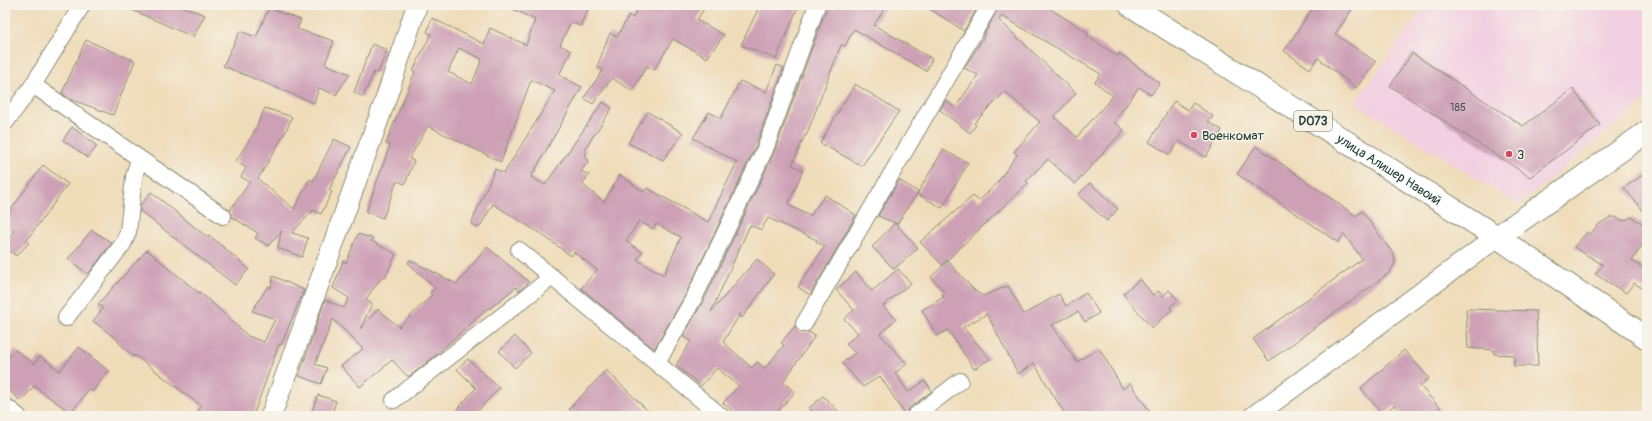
<svg xmlns="http://www.w3.org/2000/svg" width="1652" height="421" font-family="Pangolin,sans-serif">
	<style>
		.built { fill: #f2cfe1 }
		.building { fill: #cda0b6; fill-rule: evenodd }
		.lines { fill: none; stroke-linecap: round; stroke-linejoin: round }
		.minor-casing { stroke: #878c76; stroke-width: 18 }
		.tertiary-casing { stroke: #878c76; stroke-width: 22 }
		.secondary-casing { stroke: #878c76; stroke-width: 24 }
		.primary-casing { stroke: #878c76; stroke-width: 24 }
		.minor { stroke: #fff; stroke-width: 16 }
		.tertiary { stroke: #fff; stroke-width: 20 }
		.secondary { stroke: #fff; stroke-width: 22 }
		.primary { stroke: #fff; stroke-width: 22 }
		.poi-dot { fill: #d1495b; stroke: #f7f3e8; stroke-width: 1.5 }
		.labels { text-anchor: middle; stroke-width: 3; stroke-linejoin: round; paint-order: stroke }
		.number-label { font-size: 11px; fill: #4a5654 }
		.shield { fill: #f7f3e8; stroke: #60746a; stroke-width: 1 }
		.shield-label { font-size: 12px; font-weight: bold; fill: #1f3d34 }
		.poi-label { font-size: 13px; fill: #1f3d34; stroke: #f7f3e8; text-anchor: start }
		.street-label { font-size: 13px; fill: #1f3d34; stroke: #f7f3e8 }
	</style>
	<rect width="100%" height="100%" fill="#f7f3e8"/>
	<filter id="ink" filterUnits="userSpaceOnUse"><feTurbulence type="fractalNoise" baseFrequency=".025" numOctaves="2"/><feDisplacementMap in="SourceGraphic" scale="8" xChannelSelector="R" yChannelSelector="G"/><feConvolveMatrix kernelMatrix="1 2 1 2 8 2 1 2 1" color-interpolation-filters="sRGB"/></filter>
	<filter id="wash" filterUnits="userSpaceOnUse"><feTurbulence type="fractalNoise" baseFrequency=".012" numOctaves="4" result="noise"/><feDisplacementMap in="SourceGraphic" scale="16" xChannelSelector="R" yChannelSelector="G"/><feGaussianBlur stdDeviation="0.9" result="paint"/><feColorMatrix in="noise" values="0 0 0 0 0 0 0 0 0 0 0 0 0 0 0 0 0 1.4 0 .05"/><feComposite in="paint" operator="in"/></filter>
	<g filter="url(#wash)">
		<rect width="100%" height="100%" fill="#efdcb9"/>
		<path class="built" d="M1426,5H1647V99L1519,205L1355,103Z"/>
		<g id="blocks">
			<g class="building">
				<path d="M121,5H179L205,15L193,37Z"/>
				<path d="M505,5H590L580,26L571,22L560,45L571,51L559,75L582,87L531,177L545,185L603,102L612,108L586,147L585,158L589,160L581,171L589,175L582,184L604,202L620,175L644,192L647,188L708,222L737,162L693,138L709,112L721,118L740,81L766,92L777,65L784,68L756,145L687,292L654,349L581,288L597,270L574,252L571,256L544,236L493,204L479,228L471,224L495,169L504,173L555,91L531,80L501,162L428,126L409,159L414,161L405,184L397,181L383,218L366,212L390,145L386,143L415,72L413,71L431,34L427,32L432,18L484,44L490,28L526,45L535,20ZM459,48L482,59L472,84L448,72ZM639,221L653,229L656,224L681,237L664,275L637,260L642,252L626,241Z"/>
				<path d="M639,5H706L697,20L724,35L707,58L673,39L654,70L647,66L632,91L612,78L593,104L584,98L603,70L597,67L610,33L617,37L629,15L633,18Z"/>
				<path d="M760,5H799L776,59L741,45Z"/>
				<path d="M829,5H887L874,25L932,59L926,71L854,29L845,46L841,45L806,136L805,135L792,165L803,170L788,205L810,216L825,195L856,215L810,295L798,287L825,246L816,242L817,240L768,218L761,230L750,225L711,312L757,259L774,274L742,318L740,314L723,342L752,368L757,362L765,368L784,345L781,343L795,326L800,332H809L815,336L783,382L795,392L774,416H739L723,403L739,386L717,368L701,386L676,365L691,341L683,337L704,300L774,153L821,23Z"/>
				<path d="M924,5H979L964,31Z"/>
				<path d="M999,5H1044L1089,33L1087,36L1118,56L1119,53L1160,83L1151,95L1139,87L1114,122L1124,130L1075,184L1048,159L1026,181L1028,183L942,265L920,242L973,196L979,201L997,183L1017,155L1014,152L1040,122L1005,92L974,123L976,125L970,133L940,110L946,100L955,108L978,75L964,68L981,42ZM1002,16L1101,74L1095,82L1113,96L1077,137L1054,117L1076,93L999,20Z"/>
				<path d="M1315,5H1355L1335,34L1376,62L1356,88L1318,58L1310,69L1284,51Z"/>
				<path d="M269,8L301,20L297,29L334,41L325,64L350,74L336,95L319,88L314,103L223,66L240,31L256,37Z"/>
				<path d="M86,40L135,61L113,115L70,99L62,93Z"/>
				<path d="M372,44L387,50L378,73L374,72L363,97L354,92Z"/>
				<path d="M1412,53L1523,126L1573,89L1600,125L1530,177L1390,86Z"/>
				<path d="M855,84L899,111L862,166L820,143Z"/>
				<path d="M1174,101L1188,110L1193,103L1213,116L1208,122L1222,130L1206,157L1179,141L1170,155L1149,142Z"/>
				<path d="M265,108L292,117L286,131L258,179L294,209L310,179L313,181L334,139L351,147L329,190L332,192L321,214L313,210L292,233L308,238L302,257L278,248L281,231L268,246L255,238L258,233L232,217L230,210L250,182L241,177L246,168L236,161L253,134Z"/>
				<path d="M648,112L683,133L663,160L628,143Z"/>
				<path d="M72,127L97,146L88,158L63,140Z"/>
				<path d="M1256,146L1356,216L1362,211L1394,255L1395,263L1389,273L1269,361L1253,339L1362,259L1344,234L1338,242L1237,174Z"/>
				<path d="M943,150L968,163L942,208L917,194Z"/>
				<path d="M43,165L68,184L26,241L29,243L16,256L5,247V241L14,231L5,225V218Z"/>
				<path d="M1647,172V215L1624,188Z"/>
				<path d="M899,180L918,192L897,224L895,223L918,248L894,269L872,247L895,223L878,216Z"/>
				<path d="M1090,183L1118,209L1107,221L1078,195Z"/>
				<path d="M151,192L207,237L209,235L249,269L235,285L140,211V206Z"/>
				<path d="M1611,217H1615L1624,221L1631,217L1647,226V237L1632,261L1647,270V291L1634,283L1626,293L1595,274L1603,265L1574,247L1587,232L1590,234L1599,224Z"/>
				<path d="M92,230L112,243L88,274L68,259Z"/>
				<path d="M358,234L372,238L371,241L396,254L384,279L382,277L366,299L372,304L360,329L378,309L399,327L432,295L430,293L435,288L408,263L410,260L457,284L487,247L529,282L519,291L516,287L489,309L488,308L437,354L410,376H407L392,360L360,387L341,366L363,349L333,319L315,364L327,368L321,384L299,376L325,300L344,308L349,298L333,288L343,261L346,263Z"/>
				<path d="M147,250L199,293L200,292L248,336L264,342L275,319L252,311L264,292L269,286L271,288L273,276L304,290L281,345L279,344L253,416H196L201,406L135,355L134,357L118,342L119,341L93,321L103,308L98,304Z"/>
				<path d="M948,261L974,290L983,296L1008,286L1024,314L1059,294L1066,306L1086,293L1099,313L1085,322L1078,312L1052,325L1077,362L1099,348L1123,389L1130,383L1153,416H1066L1034,363L1018,374L987,314L963,327L990,359L974,369L948,330L937,336L922,310L944,297L942,294L944,292L931,277Z"/>
				<path d="M898,269L911,283L883,306L896,319L880,334L907,364L895,373L908,392L925,381L932,391L909,408L906,416L880,376L863,387L842,363L855,353L846,344L858,333L844,319L854,310L836,290L856,272L872,291Z"/>
				<path d="M1140,279L1153,295L1158,291L1163,296L1169,290L1178,300L1170,307L1172,309L1152,328L1123,294Z"/>
				<path d="M1466,309L1536,311L1538,366H1514V355L1494,354V350L1468,348Z"/>
				<path d="M515,336L531,353L515,368L499,351Z"/>
				<path d="M79,347L109,371L92,392L89,389L71,413L34,386L21,401L5,387V362L15,350L34,364L40,356L60,371Z"/>
				<path d="M1404,350L1429,378L1420,386L1441,409L1433,416H1404L1394,405L1383,415L1361,388Z"/>
				<path d="M468,359L499,388L473,416H451L476,388L457,369Z"/>
				<path d="M606,370L653,416H576L569,409Z"/>
				<path d="M318,395L336,401L331,416H310Z"/>
				<path d="M823,396L843,416H817L809,408Z"/>
			</g>
		</g>
	</g>
	<g filter="url(#ink)">
		<use href="#blocks" fill-opacity="0" stroke="#878c76" stroke-width="1"/>
		<g class="lines">
			<defs>
				<g id="minor">
					<path d="M33,85L223,216"/>
					<path d="M5,123L33,85L82,5"/>
					<path d="M519,250L721,416"/>
					<path d="M66,318L123,244L128,232L134,177L139,159"/>
					<path d="M804,324L990,5"/>
					<path d="M657,363L695,296L765,149L817,5"/>
					<path d="M394,400L552,277"/>
					<path d="M5,406L18,416"/>
					<path d="M915,416L960,381"/>
				</g>
				<g id="tertiary">
					<path d="M271,416L384,104L417,5"/>
					<path d="M1254,416L1497,237"/>
				</g>
				<path id="secondary" d="M1497,237L1647,132"/>
				<g id="primary">
					<path id="s1" d="M1130,5L1497,237L1647,338"/>
				</g>
			</defs>
			<use href="#minor" class="minor-casing"/>
			<use href="#tertiary" class="tertiary-casing"/>
			<use href="#secondary" class="secondary-casing"/>
			<use href="#primary" class="primary-casing"/>
			<use href="#minor" class="minor"/>
			<use href="#tertiary" class="tertiary"/>
			<use href="#secondary" class="secondary"/>
			<use href="#primary" class="primary"/>
		</g>
	</g>
	<g class="poi-dot">
		<circle cx="1194" cy="135" r="4"/>
		<circle cx="1509" cy="154" r="4"/>
	</g>
	<g class="labels">
		<g class="number-label">
			<text x="1458" y="111">185</text>
		</g>
		<rect class="shield" x="1294" y="111" width="38" height="20" rx="3"/>
		<g class="shield-label">
			<text x="1313" y="125">D073</text>
		</g>
		<g class="poi-label">
			<text x="1202" y="140">Военкомат</text>
			<text x="1517" y="159">3</text>
		</g>
		<g class="street-label">
			<text dy="5" stroke="none"><textPath href="#s1" startOffset="307">улица Алишер Навоий</textPath></text>
		</g>
	</g>
	<rect width="1652" height="421" fill="none" stroke="#f7f3e8" stroke-width="20"/>
</svg>
